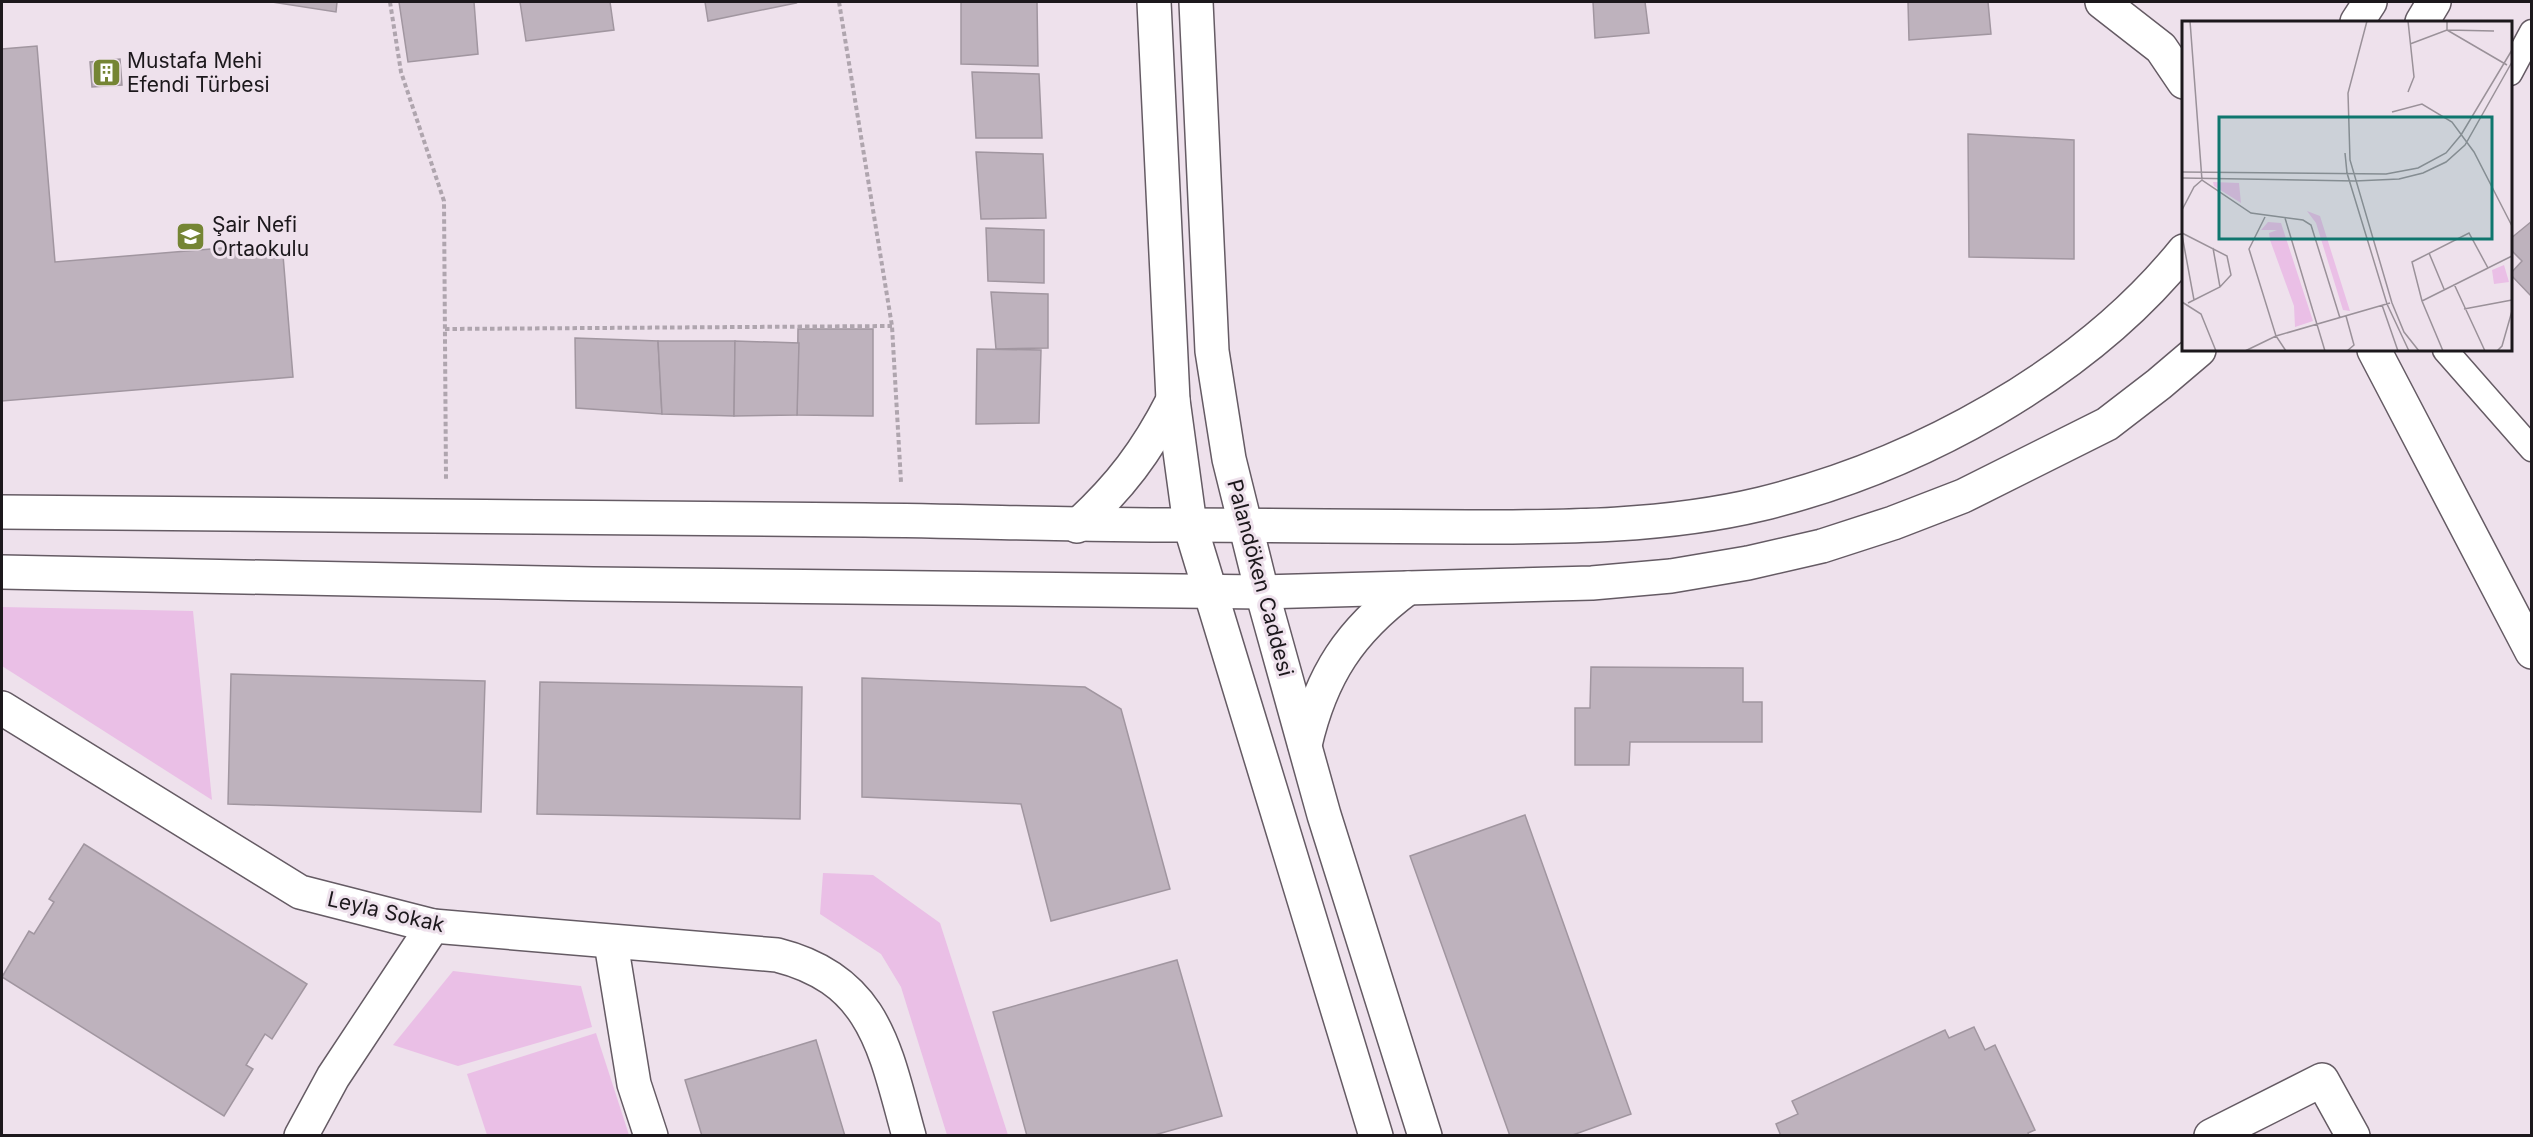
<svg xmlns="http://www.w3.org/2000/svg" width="2533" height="1137" font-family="Inter,sans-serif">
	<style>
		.green { fill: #eabfe6 }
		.building { fill: #beb2bd; stroke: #a196a0; stroke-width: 1.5 }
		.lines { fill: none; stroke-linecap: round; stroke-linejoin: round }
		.lane-casing { stroke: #655b64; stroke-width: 27 }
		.street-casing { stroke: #655b64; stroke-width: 36 }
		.secondary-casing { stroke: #655b64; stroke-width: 36 }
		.path { stroke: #afa5ae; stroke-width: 4; stroke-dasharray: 4.5 3; stroke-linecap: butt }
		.lane { stroke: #fff; stroke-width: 24 }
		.street { stroke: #fff; stroke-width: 33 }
		.secondary { stroke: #fff; stroke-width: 33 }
		.labels { text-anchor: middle; stroke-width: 6; stroke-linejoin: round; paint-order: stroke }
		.poi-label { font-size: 21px; fill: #1c181c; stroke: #eee1ec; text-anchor: start }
		.street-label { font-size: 21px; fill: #1c181c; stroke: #eee1ec }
		.inset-road { fill: none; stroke: #9a9199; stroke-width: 1.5 }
		.view { fill: #0f766e; fill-opacity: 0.15; stroke: #0f766e; stroke-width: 3 }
		.inset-edge { fill: none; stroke: #1c181c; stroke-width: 3 }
	</style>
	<rect width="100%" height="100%" fill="#eee1ec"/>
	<g class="green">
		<path d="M2,607L193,611L212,800L2,666Z"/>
		<path d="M823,873L873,875L940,923L1008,1135H947L901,987L881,954L820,914Z"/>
		<path d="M453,971L581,986L592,1027L458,1066L393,1045Z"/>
		<path d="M596,1033L629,1135H487L467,1074Z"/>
	</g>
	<g class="building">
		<path d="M272,2H337L336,12Z"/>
		<path d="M399,2H474L478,54L408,62Z"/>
		<path d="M520,2H610L614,30L526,41Z"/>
		<path d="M705,2H795L796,3L708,21Z"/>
		<path d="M961,2H1037L1038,66L961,64Z"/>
		<path d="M1593,2H1645L1649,33L1595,38Z"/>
		<path d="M1908,2H1988L1991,34L1909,40Z"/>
		<path d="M37,46L55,262L282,243L293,377L2,401V49Z"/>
		<path d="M120,59L122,85L92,87L90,62Z"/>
		<path d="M972,72L1039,74L1042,138H976Z"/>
		<path d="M1968,134L2074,140V259L1969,257Z"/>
		<path d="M976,152L1043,154L1046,218L981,219Z"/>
		<path d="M2532,221V295L2531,296L2510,274L2522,261L2510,249V239Z"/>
		<path d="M986,228L1044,230V283L988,281Z"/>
		<path d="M991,292L1048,294V348L996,349Z"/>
		<path d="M798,329H873V416L797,415Z"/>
		<path d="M575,338L658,341L662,414L576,408Z"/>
		<path d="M658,341H735L734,416L662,414Z"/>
		<path d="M735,341L799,343L797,415L734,416Z"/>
		<path d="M977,349L1041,350L1039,423L976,424Z"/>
		<path d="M1591,667L1743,668V702H1762V742H1630L1629,765H1575V708H1590Z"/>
		<path d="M231,674L485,681L481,812L228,804Z"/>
		<path d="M862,678L1085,687L1121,709L1170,889L1051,921L1021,804L862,797Z"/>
		<path d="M540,682L802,687L800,819L537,814Z"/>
		<path d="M1525,815L1631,1114L1570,1136H1510L1410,856Z"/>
		<path d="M84,844L307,984L272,1039L265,1034L246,1065L253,1069L224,1116L2,977L29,931L34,934L54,902L49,899Z"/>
		<path d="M1177,960L1222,1116L1151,1136H1027L993,1012Z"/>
		<path d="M1974,1027L1985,1050L1995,1045L2035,1130L2028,1133L2029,1136H1781L1776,1124L1798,1114L1792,1101L1945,1030L1949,1038Z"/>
		<path d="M816,1040L845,1136H702L685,1080Z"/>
	</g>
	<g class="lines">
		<defs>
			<g id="lane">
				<path d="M2510,73L2532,32"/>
				<path d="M2445,350L2532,449"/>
			</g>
			<g id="street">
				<path d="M2102,2L2161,48L2184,82"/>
				<path d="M2374,350L2532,652"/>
				<path d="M2,708L300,892L433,926L777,955C876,980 885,1050 909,1136"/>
				<path d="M611,943L634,1084L651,1136"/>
				<path d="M301,1136L333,1077L433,926"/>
				<path d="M2211,1136L2322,1080L2353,1136"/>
			</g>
			<g id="secondary">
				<path d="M1154,2L1173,400L1190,525L1376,1136"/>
				<path d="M1196,2L1212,351L1229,459L1262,592L1324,815L1425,1136"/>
				<path d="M2357,22L2370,2"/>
				<path d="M2422,22L2434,2"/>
				<path d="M2,512C289,517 577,518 865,520C971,521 1077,525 1183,525C1278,525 1373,527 1468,527C1566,527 1665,527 1761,504C1916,466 2083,376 2184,251"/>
				<path d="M1077,526C1120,487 1147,451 1173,400"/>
				<path d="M2,572L593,584L1262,592L1592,583L1671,576L1748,563L1822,546L1893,523L1963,496L2107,424L2159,384L2199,350"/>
				<path d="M1305,745C1321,675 1350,631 1408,588"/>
			</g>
		</defs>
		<use href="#lane" class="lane-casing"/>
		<use href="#street" class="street-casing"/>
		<use href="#secondary" class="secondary-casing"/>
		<g class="path">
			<path d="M390,2L401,72L444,201L446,480"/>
			<path d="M839,2L892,326L901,482"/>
			<path d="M445,329L892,326"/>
		</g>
		<use href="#lane" class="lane"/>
		<use href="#street" class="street"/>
		<use href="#secondary" class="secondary"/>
	</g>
	<defs>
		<symbol id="building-square" viewBox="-11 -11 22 22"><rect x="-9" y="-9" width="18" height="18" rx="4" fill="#758534" stroke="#eee1ec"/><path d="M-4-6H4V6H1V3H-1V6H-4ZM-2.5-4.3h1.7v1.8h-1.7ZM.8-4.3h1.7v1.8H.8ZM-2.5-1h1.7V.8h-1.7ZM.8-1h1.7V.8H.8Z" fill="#fff"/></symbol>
		<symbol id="school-square" viewBox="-11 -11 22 22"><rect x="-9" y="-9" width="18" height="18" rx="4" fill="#758534" stroke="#eee1ec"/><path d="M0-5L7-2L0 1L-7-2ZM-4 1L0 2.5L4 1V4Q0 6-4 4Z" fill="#fff"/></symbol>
	</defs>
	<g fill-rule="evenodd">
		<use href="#building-square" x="90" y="56" width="33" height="33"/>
		<use href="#school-square" x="174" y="220" width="33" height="33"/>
	</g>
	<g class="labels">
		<g class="poi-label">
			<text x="127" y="68">Mustafa Mehi<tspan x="127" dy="24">Efendi Türbesi</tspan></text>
			<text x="212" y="232">Şair Nefi<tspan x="212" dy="24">Ortaokulu</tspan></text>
		</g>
		<g class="street-label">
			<text transform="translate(1260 578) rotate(75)" y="7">Palandöken Caddesi</text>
			<text transform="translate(386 912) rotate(13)" y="7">Leyla Sokak</text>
		</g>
	</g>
	<g transform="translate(2182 21)">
		<rect width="330" height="330" fill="#eee1ec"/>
		<path d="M31,161L57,162L59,182L32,165ZM125,190L138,195L168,290L161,289L134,202ZM86,201L99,202L131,300L113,306L112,285L88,219L87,212L95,209H79ZM322,244L327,261L312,263L310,249Z" fill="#eabfe6"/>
		<path class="inset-road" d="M8,0L20,159L69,192L121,199L129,204L158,297M185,0L166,72L168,139L210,282L222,311L237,330M265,0V9L325,44M228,23L265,9L312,10M226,71L232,56L226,0M210,91L240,83L270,101L292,131L330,205M163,132L165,152L205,283L227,330M0,151L204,153L236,147L264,132L279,114L330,29M0,157L173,160L217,158L241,152L264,141L283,124L330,41M0,189L12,166L20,159M83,196L67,228L94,315L104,330M103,197L143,330M0,212L45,235L49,254L38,266L6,282M0,214L12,279M31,227L38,266M247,232L262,268M272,263L303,330M240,280L306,247M0,281L19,293L34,330M200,284L216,330M282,288L330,279M164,295L172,324L165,330M63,330L94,315L208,282M261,330L240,280L230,241L287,212L306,247L330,235M315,330L320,325L330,290"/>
		<path class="view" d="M37,96H310V218H37Z"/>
		<rect width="330" height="330" class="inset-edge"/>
	</g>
	<rect width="2533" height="1137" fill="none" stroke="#1c181c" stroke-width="6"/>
</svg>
